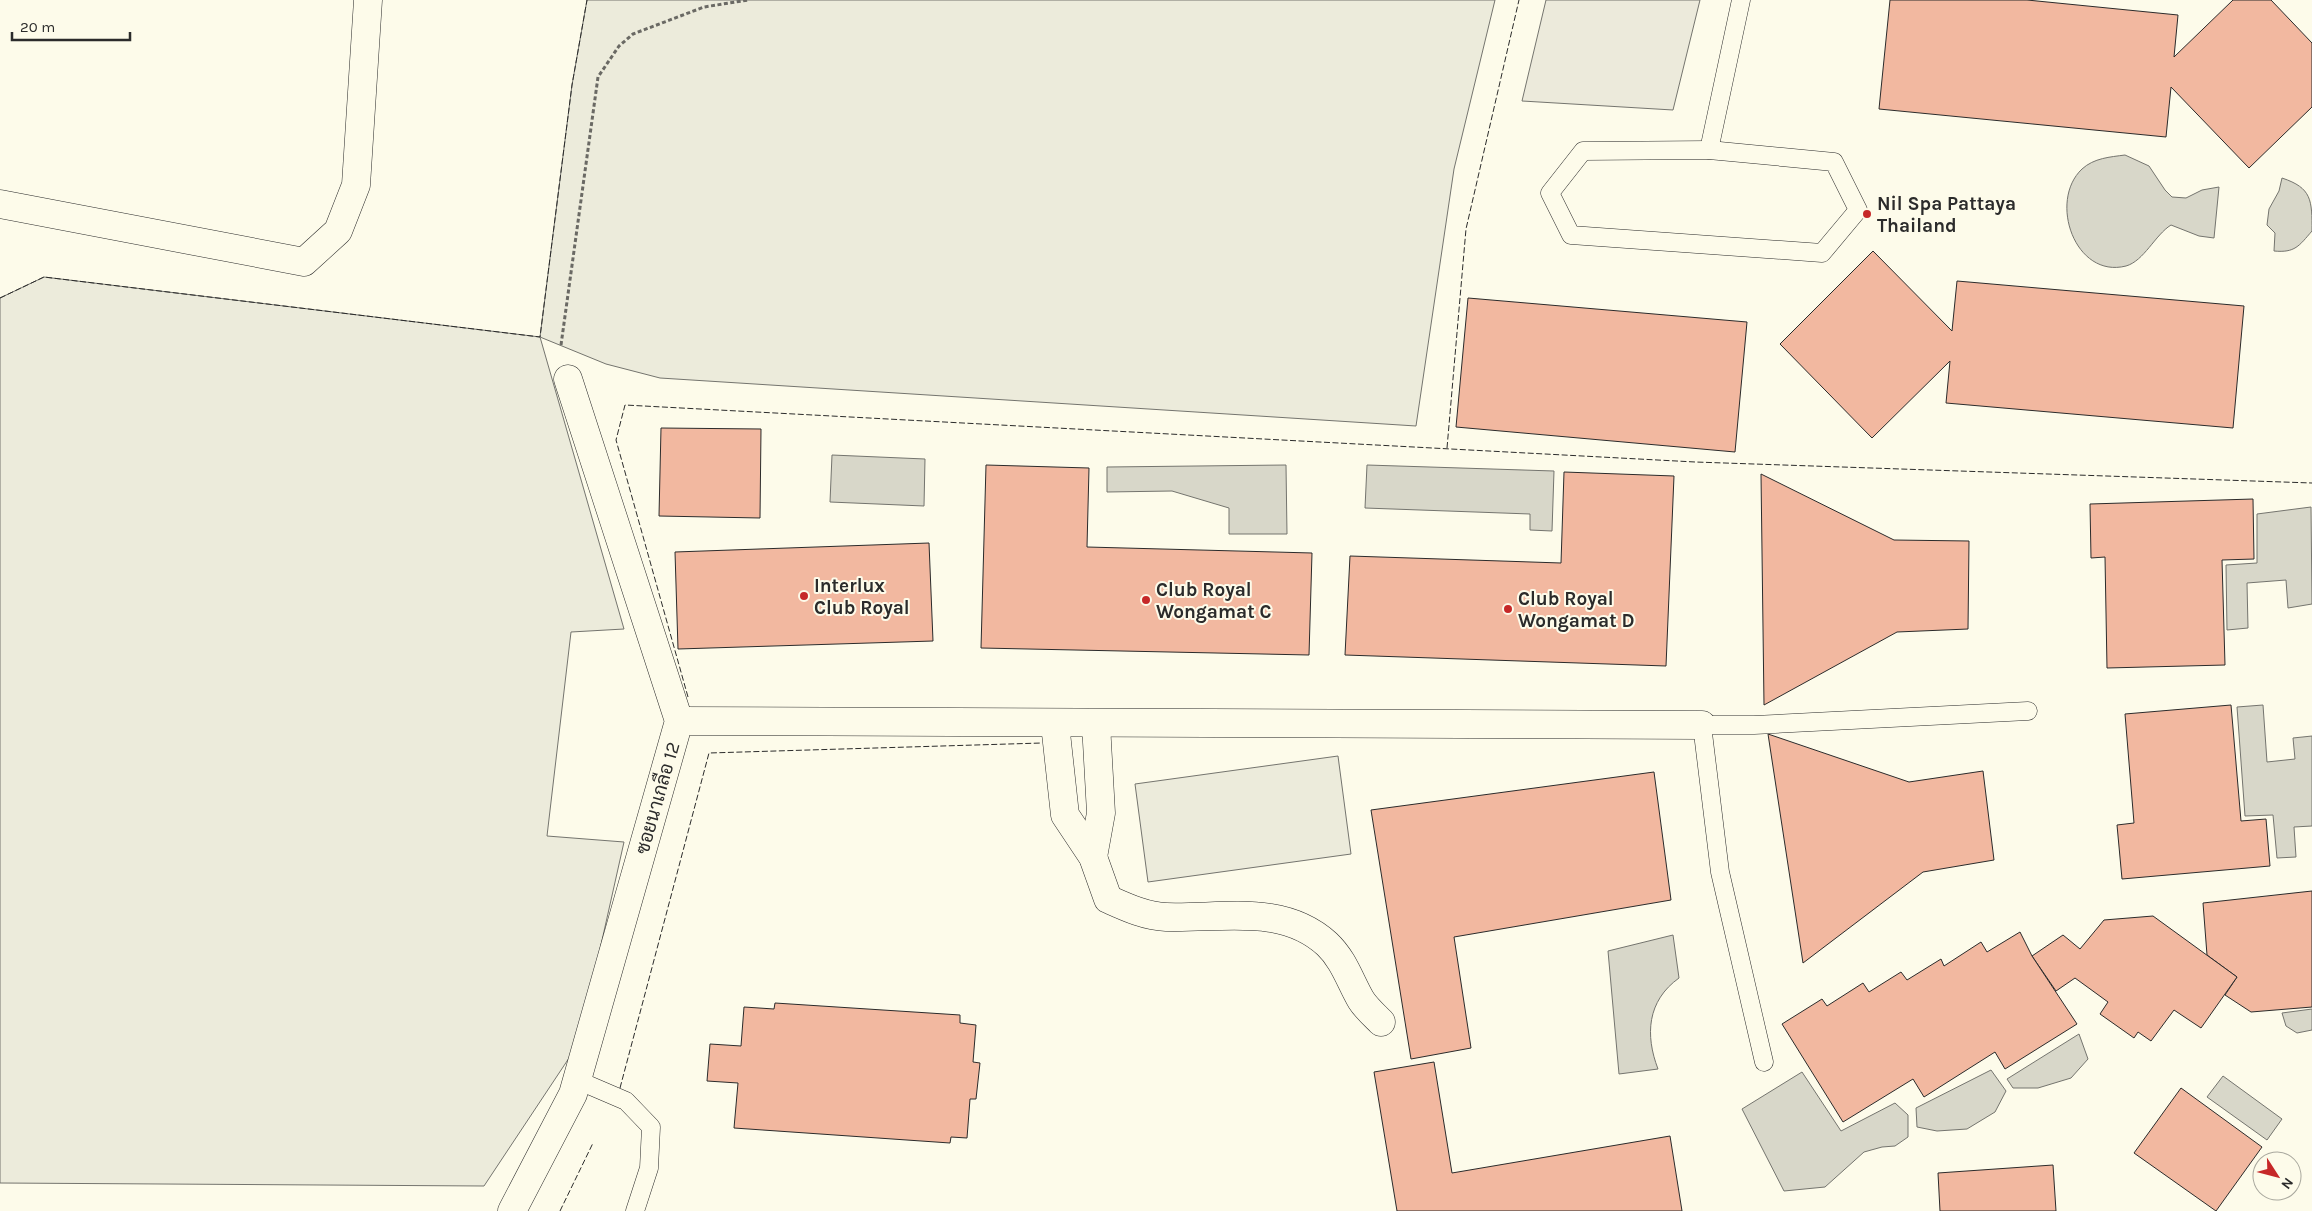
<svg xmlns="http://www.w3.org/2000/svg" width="2312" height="1211" font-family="Karla,Sarabun,sans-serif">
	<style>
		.green { fill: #ecebdb; stroke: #74746e }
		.parking { fill: #eceadb; stroke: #74746e }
		.water { fill: #d8d7c9; stroke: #74746e }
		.building { fill: #f2b8a0; stroke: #2b2b2b }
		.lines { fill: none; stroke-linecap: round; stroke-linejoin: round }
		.service-casing { stroke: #2b2b2b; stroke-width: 19 }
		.minor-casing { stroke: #2b2b2b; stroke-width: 29 }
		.path { stroke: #6a6964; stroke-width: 3; stroke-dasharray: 4 2.5; stroke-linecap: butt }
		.service { stroke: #fdfbea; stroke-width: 18 }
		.minor { stroke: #fdfbea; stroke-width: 28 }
		.fence { stroke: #2b2b2b; stroke-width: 1; stroke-dasharray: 6 2.5; stroke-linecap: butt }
		.poi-dot { fill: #c62828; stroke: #fdfbea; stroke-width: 2 }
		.labels { text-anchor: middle; stroke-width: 4; stroke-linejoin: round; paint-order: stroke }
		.poi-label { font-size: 19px; font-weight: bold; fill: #2b2b2b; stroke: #fdfbea; text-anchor: start }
		.street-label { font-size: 19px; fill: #2b2b2b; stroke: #fdfbea }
	</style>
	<rect width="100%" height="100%" fill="#fdfbea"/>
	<g class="green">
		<path d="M587,0H1495L1454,169L1416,426L660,378L606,364L540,337L624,629L571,632L547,836L624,842L579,1043L484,1186L0,1183V298L44,277L540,337L572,85Z"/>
		<path d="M1338,756L1351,854L1148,882L1135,784Z"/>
	</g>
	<path class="parking" d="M1546,0H1700L1673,110L1522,101Z"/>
	<g class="water">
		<path d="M2125,155L2149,166L2165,190L2172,197L2186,198L2202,190L2219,187L2214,238L2199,236L2171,225C2155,235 2144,261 2126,266C2075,279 2048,201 2082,169C2094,158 2110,157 2125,155Z"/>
		<path d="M2282,178C2312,188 2312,200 2312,231C2299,246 2295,253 2274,251L2275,233L2267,225L2269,209L2279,191Z"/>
		<path d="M832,455L925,459L924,506L830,502Z"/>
		<path d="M1286,465L1287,534H1229V508L1172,491L1107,492V467Z"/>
		<path d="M1367,465L1554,471L1552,531L1530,530V514L1365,508Z"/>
		<path d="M2311,507L2312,604L2288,608L2286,580L2247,583L2248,628L2227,630L2226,565L2257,563V514Z"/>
		<path d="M2263,705L2267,762L2295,759L2293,738L2312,736V826L2294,827L2296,857L2277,858L2273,815L2245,816L2237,707Z"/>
		<path d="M1673,935L1679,978C1647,1001 1645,1035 1658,1069L1619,1074L1608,951Z"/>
		<path d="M2312,1009V1030L2297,1033L2286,1026L2282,1013Z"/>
		<path d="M2079,1034L2088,1059L2071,1078L2038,1088H2013L2007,1079Z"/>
		<path d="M1991,1070L2006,1091L1995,1112L1967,1129L1937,1131L1917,1127L1916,1108Z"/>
		<path d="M1802,1072L1841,1131L1895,1103L1908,1115V1137L1895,1146L1882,1147L1864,1152L1825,1187L1784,1191L1742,1109Z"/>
		<path d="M2223,1076L2282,1119L2267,1140L2207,1097Z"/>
	</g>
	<g class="building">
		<path d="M1890,0H2027L2178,15L2174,57L2233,0H2271L2312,43V107L2249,168L2171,87L2166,137L1879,109Z"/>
		<path d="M1873,251L1952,331L1957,281L2244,306L2233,428L1946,403L1950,361L1872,438L1780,344Z"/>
		<path d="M1468,298L1747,322L1735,452L1456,427Z"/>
		<path d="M661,428L761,429L760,518L659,516Z"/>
		<path d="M986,465L1089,468L1087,547L1312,553L1309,655L981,648Z"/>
		<path d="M1564,472L1674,476L1666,666L1345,655L1350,556L1561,563Z"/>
		<path d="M1761,474L1894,540L1969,541L1968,629L1897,632L1764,705Z"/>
		<path d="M2253,499L2254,559L2222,560L2225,665L2107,668L2105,557L2091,558L2090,504Z"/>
		<path d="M929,543L933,641L678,649L675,552Z"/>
		<path d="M2231,705L2241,821L2266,819L2270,866L2122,879L2117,825L2134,823L2125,714Z"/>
		<path d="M1768,734L1909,782L1983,771L1994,860L1923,872L1803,963Z"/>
		<path d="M1654,772L1671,900L1454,937L1471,1048L1411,1059L1371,810Z"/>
		<path d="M2312,891V1007L2251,1012L2225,995L2237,977L2207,955L2203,903Z"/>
		<path d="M2153,916L2237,977L2201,1028L2174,1010L2151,1041L2138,1032L2134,1038L2100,1014L2108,1002L2075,978L2056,991L2032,956L2063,935L2080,949L2104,920Z"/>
		<path d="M2020,932L2032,956L2077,1024L2005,1069L1995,1052L1924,1097L1913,1079L1843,1122L1782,1024L1822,999L1827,1006L1863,983L1869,992L1901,972L1907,980L1941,959L1944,966L1981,942L1987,952Z"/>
		<path d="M775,1003L960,1015V1023L976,1025L973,1062L980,1063L976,1099H970L967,1138L951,1137L950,1143L734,1128L738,1083L707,1081L710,1044L741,1046L744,1007L774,1009Z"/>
		<path d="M1434,1062L1452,1173L1670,1136L1682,1211H1397L1374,1072Z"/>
		<path d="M2181,1088L2262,1147L2216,1211L2134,1153Z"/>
		<path d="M2053,1165L2056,1211H1940L1938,1173Z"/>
	</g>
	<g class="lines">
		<defs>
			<g id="service">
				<path d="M1709,150L1834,162L1858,210L1822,253L1571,235L1550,193L1583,151Z"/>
				<path d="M1709,150L1741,0"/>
				<path d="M1764,1062L1720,872L1702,725H1754L2028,711"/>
				<path d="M577,1080L626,1101L651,1127L649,1168L635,1211"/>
			</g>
			<g id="minor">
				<path d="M0,204L304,262L338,231L356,185L368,0"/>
				<path d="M679,721L1702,725"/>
				<path d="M1055,724L1065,815L1093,857L1108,899C1126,907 1145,916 1166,917C1221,919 1282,903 1327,944C1344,960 1350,981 1361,1000C1366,1008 1374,1015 1381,1022"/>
				<path d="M1093,857L1101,813L1096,724"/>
				<path d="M512,1211L573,1094L679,721L568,379"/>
			</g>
		</defs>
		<use href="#service" class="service-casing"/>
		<use href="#minor" class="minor-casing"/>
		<path class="path" d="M561,345L598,77L619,46L633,34L704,7L748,0"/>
		<use href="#service" class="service"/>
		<use href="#minor" class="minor"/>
		<g class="fence">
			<path d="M0,298L44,277L540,337L572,85L587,0"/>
			<path d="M1447,448L1466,229L1519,0"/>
			<path d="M688,697L616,440L625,405L1695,462L2312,483"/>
			<path d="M620,1088L709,753L1042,743"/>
			<path d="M560,1211L593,1143"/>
		</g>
	</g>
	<g class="poi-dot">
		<circle cx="1867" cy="214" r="5"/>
		<circle cx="804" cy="596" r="5"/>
		<circle cx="1146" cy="600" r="5"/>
		<circle cx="1508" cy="609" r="5"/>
	</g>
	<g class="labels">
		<g class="poi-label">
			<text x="1877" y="210">Nil Spa Pattaya<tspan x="1877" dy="22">Thailand</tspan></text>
			<text x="814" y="592">Interlux<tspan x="814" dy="22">Club Royal</tspan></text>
			<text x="1156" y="596">Club Royal<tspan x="1156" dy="22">Wongamat C</tspan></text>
			<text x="1518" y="605">Club Royal<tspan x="1518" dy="22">Wongamat D</tspan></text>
		</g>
		<g class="street-label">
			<text transform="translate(657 798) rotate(-74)" y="7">ซอยนาเกลือ 12</text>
		</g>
	</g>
	<g transform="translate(2277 1176) rotate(126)"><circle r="24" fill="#fdfbea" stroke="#a9a89e"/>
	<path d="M0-4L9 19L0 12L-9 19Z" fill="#c62828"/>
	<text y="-8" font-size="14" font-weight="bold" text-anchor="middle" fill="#2b2b2b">N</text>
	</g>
	<path d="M12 32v8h118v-8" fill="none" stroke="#2b2b2b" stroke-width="2.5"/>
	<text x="20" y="32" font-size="15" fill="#2b2b2b" stroke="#fdfbea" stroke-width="4" paint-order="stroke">20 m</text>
</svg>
